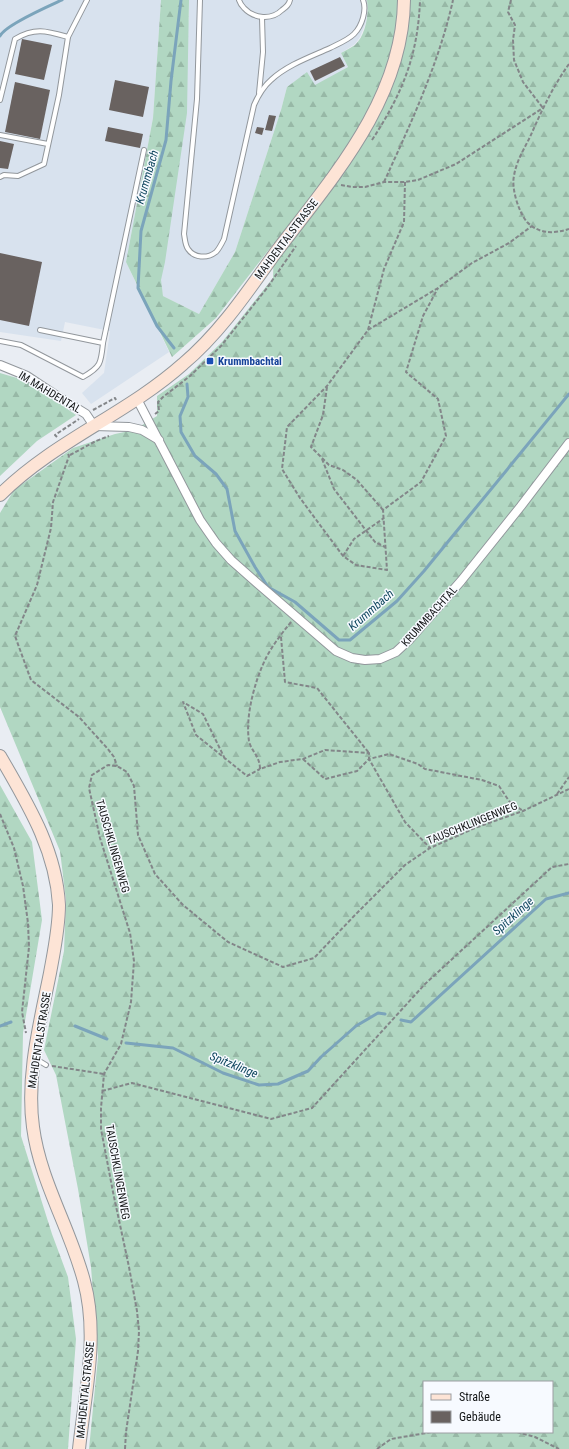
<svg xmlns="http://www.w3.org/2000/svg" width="569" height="1449" font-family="'Roboto Condensed',sans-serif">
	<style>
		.built { fill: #d8e2ee }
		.forest { fill: url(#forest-firs); fill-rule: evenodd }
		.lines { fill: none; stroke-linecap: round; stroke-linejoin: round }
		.stream { stroke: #7ba4bb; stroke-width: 3 }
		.building { fill: #696260 }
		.service-casing { stroke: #92979c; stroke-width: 6 }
		.minor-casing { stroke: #92979c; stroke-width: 10 }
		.secondary-casing { stroke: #92979c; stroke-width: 14 }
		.path { stroke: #838689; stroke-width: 2; stroke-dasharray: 4 2; stroke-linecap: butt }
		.service { stroke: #fff; stroke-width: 4 }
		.minor { stroke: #fff; stroke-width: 8 }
		.secondary { stroke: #fde4d6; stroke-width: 12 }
		.transit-dot { fill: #1a4fb4; stroke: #f7faff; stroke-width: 1.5 }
		.labels { text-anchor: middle; stroke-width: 3; stroke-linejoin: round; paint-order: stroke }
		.street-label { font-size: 11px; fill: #131516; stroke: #f7faff }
		.transit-label { font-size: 11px; font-weight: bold; fill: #164399; stroke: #f7faff; text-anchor: start }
		.water-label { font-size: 12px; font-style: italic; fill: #10475f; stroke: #f7faff }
	</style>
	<defs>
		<pattern id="forest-firs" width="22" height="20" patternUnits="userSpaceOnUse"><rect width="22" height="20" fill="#b1d7c2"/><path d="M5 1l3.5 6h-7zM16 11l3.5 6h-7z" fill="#97b8a6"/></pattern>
	</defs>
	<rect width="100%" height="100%" fill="#e9edf3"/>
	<g class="built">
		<path d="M0,0H161L153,118L126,262L169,352L91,404L82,393L104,373L110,331L65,322L61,341L0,332Z"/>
		<path d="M189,0H367L368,6L366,22L360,37L355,44L341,53L348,67L315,86L307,73L287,87L281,110L235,252L199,314L163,296L157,265L189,17Z"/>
	</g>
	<g class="forest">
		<path d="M161,0H189L187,113L165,262L161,280L163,296L199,314L235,252L281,110L287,87L307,72L315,85L348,67L341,53C346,50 351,48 355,45C366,35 369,14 367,0H569V1449H89L98,1357L91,1267L78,1189L56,1075L44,1050L64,951L66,900L60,851L0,707V513L14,490L73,448L115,434L134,430L157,416V396L189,374L222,342L273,278L274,243L216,318L172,357L126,262L153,118ZM424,1382H552V1432H424Z"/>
		<path d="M0,373L27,381L76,415L37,441L0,476Z"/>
		<path d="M0,785L32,842L42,920L23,1033L21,1136L52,1234L68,1277L76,1339L68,1449H0Z"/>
	</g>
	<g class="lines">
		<g class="stream">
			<path d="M0,36C5,25 49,6 62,0"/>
			<path d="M174,348L157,326L138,288L141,231L166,140L171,81L181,0"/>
			<path d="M187,384L188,397L180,416L181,432L195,456L216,474L227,489L235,531L255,567L268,587L295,602L339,640H350L397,601L424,571L569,394"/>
			<path d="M401,1020L411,1022L546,899L569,893"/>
			<path d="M0,1026L11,1022"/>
			<path d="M75,1026L107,1039"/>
			<path d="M126,1043L173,1048L223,1073L259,1085L278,1084L308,1071L321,1057L356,1026L378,1013L385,1014"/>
		</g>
	</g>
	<g class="building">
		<path d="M22,39L52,45L44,80L15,74Z"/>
		<path d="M340,57L345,66L315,81L310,71Z"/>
		<path d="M115,80L149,87L143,117L109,110Z"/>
		<path d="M15,82L50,90L40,139L5,132Z"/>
		<path d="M269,115L276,116L272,131L265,130Z"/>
		<path d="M108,127L143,134L140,148L105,141Z"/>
		<path d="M257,127L264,128L262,135L255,133Z"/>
		<path d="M0,141L14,144L8,169L0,168Z"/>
		<path d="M0,253L42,262L29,326L0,320Z"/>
	</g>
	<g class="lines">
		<defs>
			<g id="service">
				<path d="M200,0L197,99L184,234C185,239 185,245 188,249C194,258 207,259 216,252C219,249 222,243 224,239L254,105C258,96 263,87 271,80C287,65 310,57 330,48C338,44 348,40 354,34C362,26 367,10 363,0"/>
				<path d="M239,0C240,3 242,6 244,8C254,19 272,20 282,10C286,7 289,5 290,0"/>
				<path d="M259,93L263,52L262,18"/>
				<path d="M0,100L15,39C35,27 47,31 68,37"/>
				<path d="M0,135L48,144"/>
				<path d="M0,177L4,175L18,176L44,164L59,95L68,37L87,0"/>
				<path d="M0,341L21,345L83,377C101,367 101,363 103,343L40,330"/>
				<path d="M103,343L144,150"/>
				<path d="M36,1059L46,1065"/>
			</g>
			<g id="minor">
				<path d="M0,365L27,376L57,396L86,414L94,426L129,427L142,430L159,440"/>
				<path d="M137,399L200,520L216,543L231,560L257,583L336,651L352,658L365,660L380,659L396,652L410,639L461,581L521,506L569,443"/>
			</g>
			<g id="secondary">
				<path d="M0,495C54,441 127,414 183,364C220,333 248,291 276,252C333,177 403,99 404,0"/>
				<path d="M0,756C27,803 56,849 59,905C59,928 54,951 50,973C40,1023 26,1076 33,1127C40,1181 70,1228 84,1281C99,1336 85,1393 79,1449"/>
			</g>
		</defs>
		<use href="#service" class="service-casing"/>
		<use href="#minor" class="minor-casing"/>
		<use href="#secondary" class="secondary-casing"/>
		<g class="path">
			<path d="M511,0L508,12L515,25L513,40L514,60L523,82L543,108"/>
			<path d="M569,64C553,86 541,112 530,137C524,149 516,162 514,176C511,188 519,213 527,222C539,234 553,234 569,229"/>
			<path d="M372,140C402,94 418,56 420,0"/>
			<path d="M384,182C411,123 439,63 453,0"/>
			<path d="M405,182L404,222L384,269L368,330L327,386L287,427L282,469L300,498L343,556L356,565L387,570L383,510L421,482L446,436L438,399L406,372L423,316L438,288"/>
			<path d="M341,185L352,187H365L384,182H405L418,180L456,164L543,108"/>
			<path d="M368,330L438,288L472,263L509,243L532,226"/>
			<path d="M327,387L323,415L311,447L329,465L343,470L357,480L383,510"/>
			<path d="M93,410L115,398L116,400"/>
			<path d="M155,414L159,411L158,402L163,397L190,376L221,346L267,288L296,246"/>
			<path d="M57,437L55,435L79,419"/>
			<path d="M68,454L69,456L53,502L51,528L37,585L15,636L31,680L79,717L107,748L114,757L117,766"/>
			<path d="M70,455L96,441L109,436"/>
			<path d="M322,459L334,489L375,542L385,547"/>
			<path d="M343,556L354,539L384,518"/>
			<path d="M291,622C282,633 272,646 266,658C255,680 245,716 249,741C251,751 260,756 260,769L280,762L303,759L325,750L369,753V759L389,754L418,764L425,769L482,780L499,786L509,801L523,811"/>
			<path d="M281,637L285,682L317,688L369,753"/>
			<path d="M225,759L203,714L183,702L196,735L247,776L260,769"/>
			<path d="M303,759L325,779L357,771L369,759L405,822L430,848"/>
			<path d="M557,794L569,777"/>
			<path d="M0,814L14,848L23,886L28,923L29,947L22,1012L26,1033"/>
			<path d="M52,1066L104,1074"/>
			<path d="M102,1091L132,1083L271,1119L312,1108L425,984L552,867L569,864"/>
			<path d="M517,1432L535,1437L559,1449"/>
			<path d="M125,1449L126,1432L138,1351L139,1331L137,1311L129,1267L113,1192L101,1129V1108L104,1074L121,1044L131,1002L134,961L130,933L100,838L89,788L92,775L108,765L117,766L127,772L134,786L138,835L155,874L183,905L228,942L283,967L314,958L355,915L405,865L430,848L475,828L523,811L569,789"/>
			<path d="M377,1449L391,1439L432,1432"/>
		</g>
		<use href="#service" class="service"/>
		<use href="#minor" class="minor"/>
		<use href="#secondary" class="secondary"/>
	</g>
	<rect class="transit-dot" x="206" y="357" width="8" height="8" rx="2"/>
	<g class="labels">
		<g class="street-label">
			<text transform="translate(286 239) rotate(-53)" y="4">MAHDENTALSTRASSE</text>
			<text transform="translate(50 392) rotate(31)" y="4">IM MAHDENTAL</text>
			<text transform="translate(429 616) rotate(-48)" y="4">KRUMMBACHTAL</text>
			<text transform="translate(472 823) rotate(-22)" y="4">TAUSCHKLINGENWEG</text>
			<text transform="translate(113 846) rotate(74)" y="4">TAUSCHKLINGENWEG</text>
			<text transform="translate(39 1040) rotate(-81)" y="4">MAHDENTALSTRASSE</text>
			<text transform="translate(118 1172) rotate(80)" y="4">TAUSCHKLINGENWEG</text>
			<text transform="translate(85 1390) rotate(-84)" y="4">MAHDENTALSTRASSE</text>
		</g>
		<g class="transit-label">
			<text x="218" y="365">Krummbachtal</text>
		</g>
		<g class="water-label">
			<text transform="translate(147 177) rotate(-74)" y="4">Krummbach</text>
			<text transform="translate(371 610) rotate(-41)" y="4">Krummbach</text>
			<text transform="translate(513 916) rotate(-42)" y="4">Spitzklinge</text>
			<text transform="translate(234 1065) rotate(22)" y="4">Spitzklinge</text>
		</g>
	</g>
	<rect x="423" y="1381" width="130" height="52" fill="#f7faff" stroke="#9c9ea2"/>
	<rect x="431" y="1394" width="20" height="6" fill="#fde4d6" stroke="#9c9ea2"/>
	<text x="459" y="1401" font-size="12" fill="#131516">Straße</text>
	<rect x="431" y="1411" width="20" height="12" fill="#696260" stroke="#9c9ea2"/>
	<text x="459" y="1421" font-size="12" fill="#131516">Gebäude</text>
</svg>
